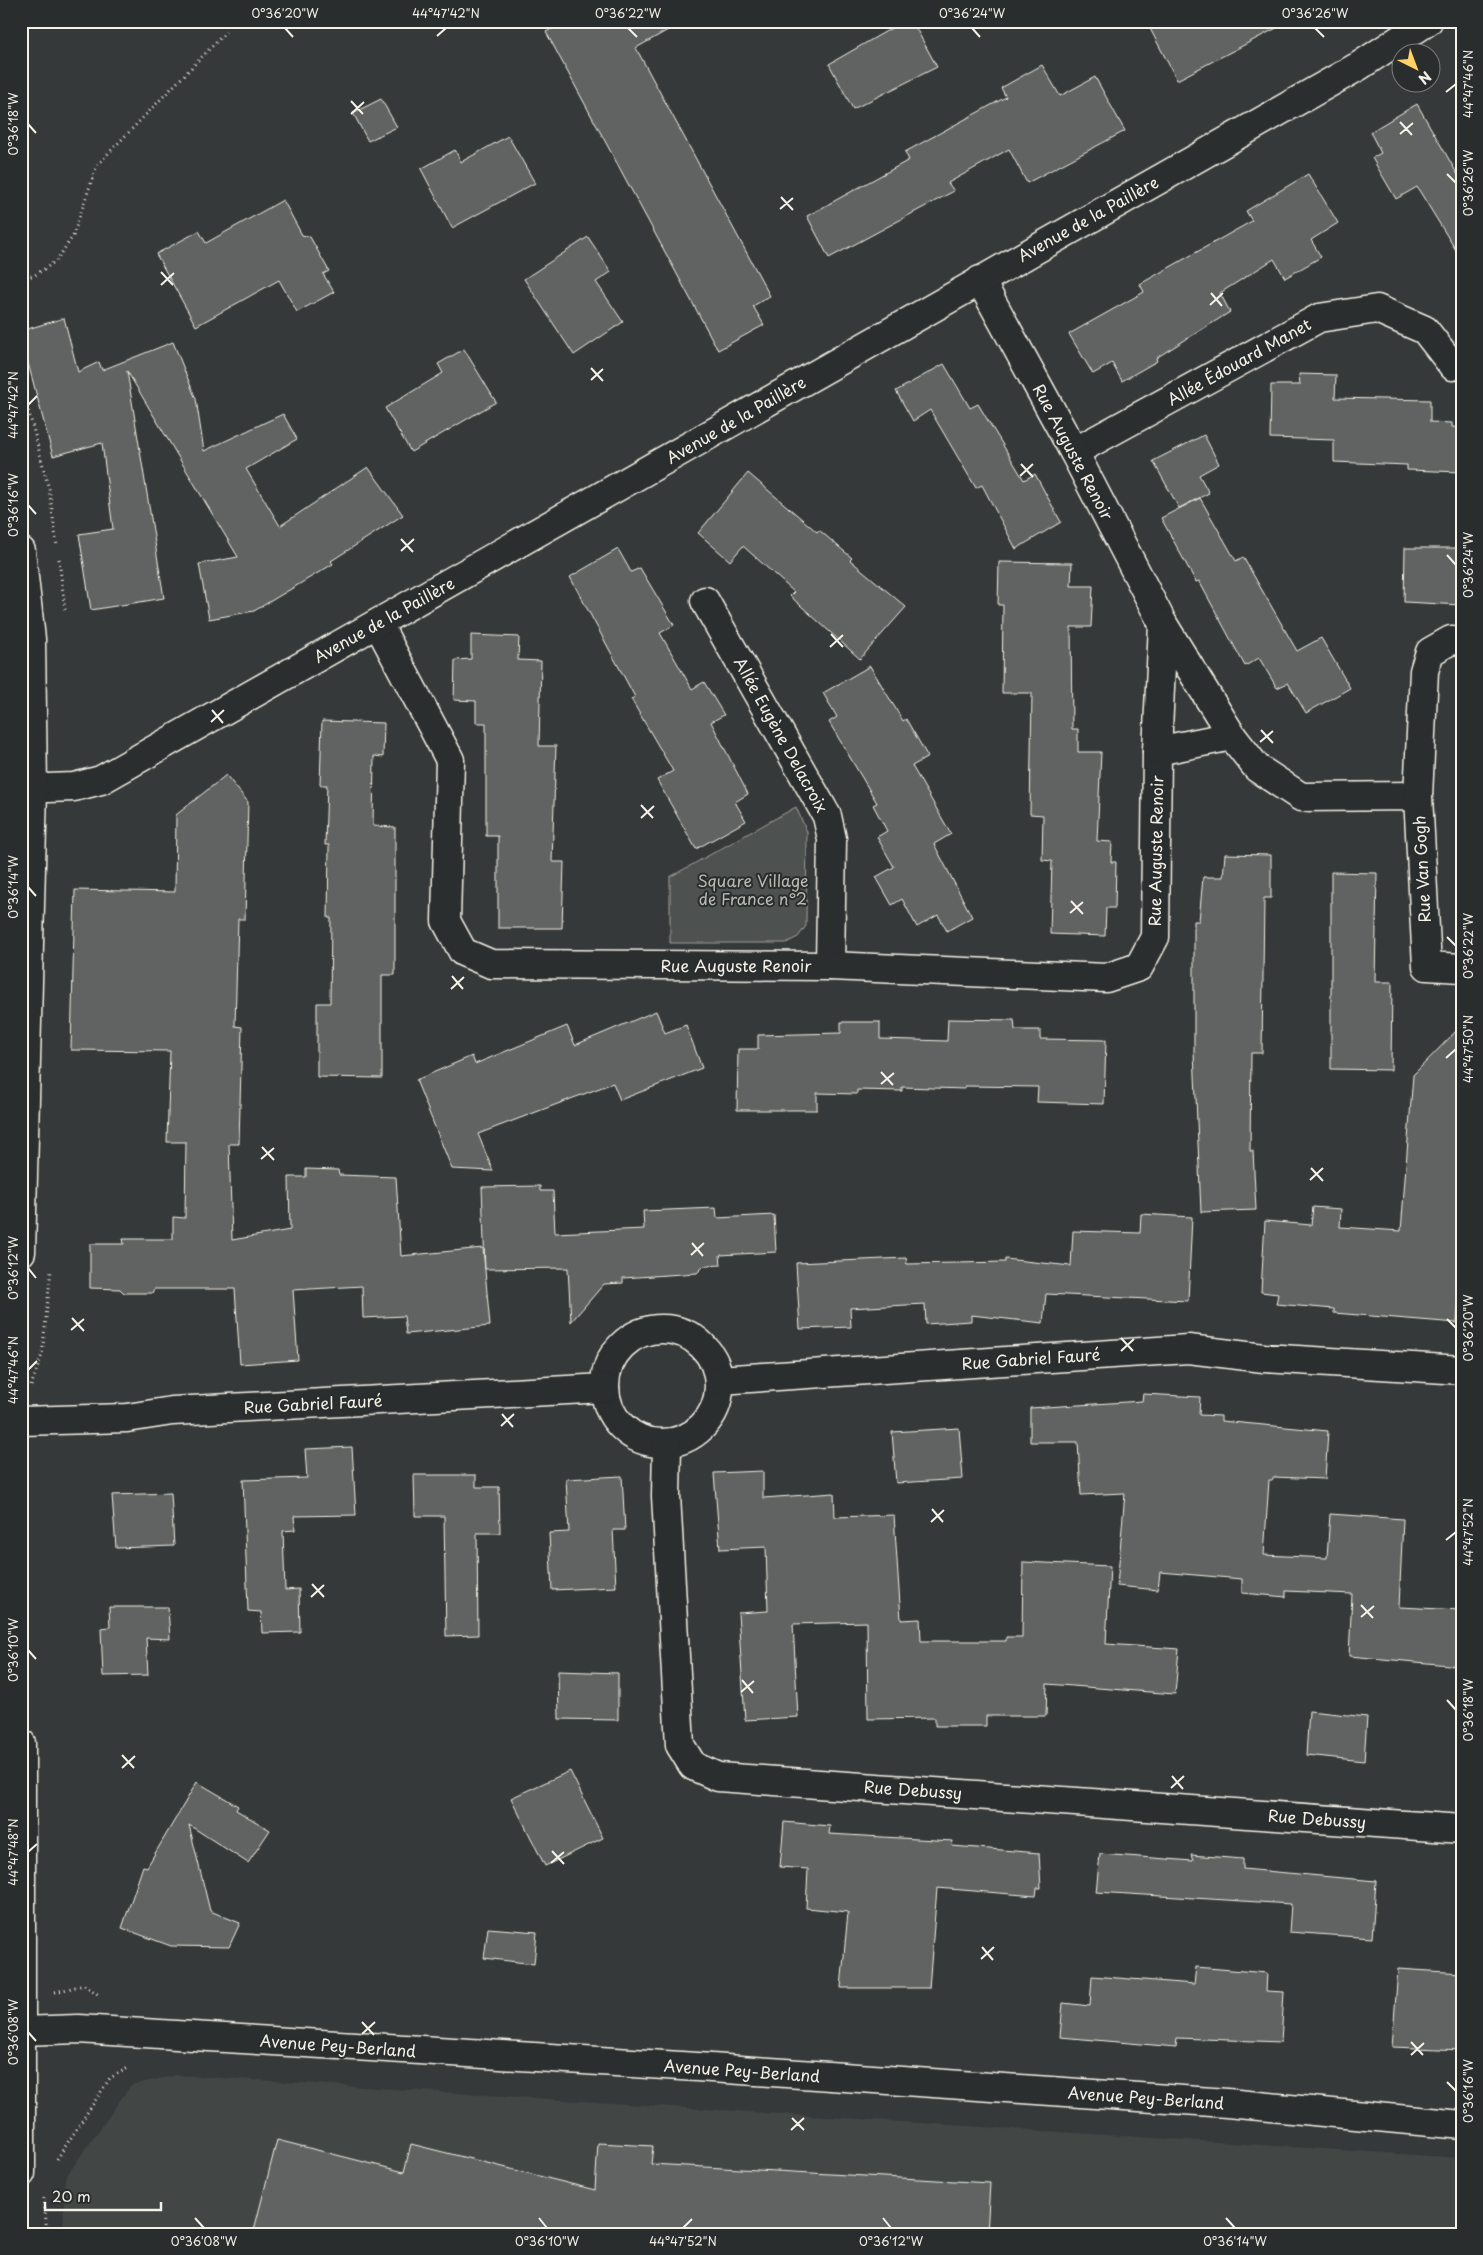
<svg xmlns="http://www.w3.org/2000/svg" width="1483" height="2255" font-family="'Playpen Sans',sans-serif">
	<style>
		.built { fill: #434645 }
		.green { fill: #4e514f; stroke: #a1a19c }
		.building { fill: #616362; stroke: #f4f1e8 }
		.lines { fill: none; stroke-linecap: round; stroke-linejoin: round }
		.minor-casing { stroke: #f4f1e8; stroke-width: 31 }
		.major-casing { stroke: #f4f1e8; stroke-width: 31 }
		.path { stroke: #f4f1e8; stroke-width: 3; stroke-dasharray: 1 4; stroke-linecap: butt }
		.minor { stroke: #2a2d2e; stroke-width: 28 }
		.major { stroke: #2a2d2e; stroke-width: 28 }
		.ticks { fill: none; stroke: #f4f1e8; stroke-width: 2 }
		.labels { text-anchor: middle; stroke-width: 4; stroke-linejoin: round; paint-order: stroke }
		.street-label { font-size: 16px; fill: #f4f1e8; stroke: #2a2d2e }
		.park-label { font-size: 16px; fill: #bab9b2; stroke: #2a2d2e }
		.neatline { fill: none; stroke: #f4f1e8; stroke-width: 2 }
		.ticks-label { font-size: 12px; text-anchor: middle; fill: #f4f1e8 }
	</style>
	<rect width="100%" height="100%" fill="#363939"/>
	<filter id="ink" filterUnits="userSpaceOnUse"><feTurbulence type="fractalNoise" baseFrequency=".02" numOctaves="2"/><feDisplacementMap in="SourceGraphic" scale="10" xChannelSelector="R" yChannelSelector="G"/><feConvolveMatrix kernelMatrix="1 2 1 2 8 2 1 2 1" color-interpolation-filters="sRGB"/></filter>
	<g filter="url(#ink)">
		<path class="built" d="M177,2075L1462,2158V2234H63L65,2178L131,2085Z"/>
		<path class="green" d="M796,807L807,832L806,926L798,937L786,943H670V877Z"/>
		<g class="building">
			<path d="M566,21H684L636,48L770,296L753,306L764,325L718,350L546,32Z"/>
			<path d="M904,21H912L937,67L853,109L829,64Z"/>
			<path d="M1146,21H1290L1177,80Z"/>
			<path d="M1042,65L1060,96L1095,77L1125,131L1027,183L1009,149L948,183L954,191L829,258L807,216L909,160L905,152L1006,97L1001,88Z"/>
			<path d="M381,99L397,127L368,141L353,113Z"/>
			<path d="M1417,104L1462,182V260L1417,187L1396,199L1372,158L1381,153L1370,132Z"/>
			<path d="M508,136L535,183L452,228L421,169L455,150L461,162Z"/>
			<path d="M1308,174L1338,223L1311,240L1321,257L1285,278L1274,259L1220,293L1230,312L1156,358L1157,361L1122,381L1112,363L1093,374L1069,334L1144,292L1140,284L1252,221L1246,211Z"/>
			<path d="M283,200L302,235L310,237L329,271L323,274L334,292L297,312L279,280L196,326L156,254L199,231L206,243Z"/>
			<path d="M588,237L611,272L596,282L623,322L574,355L524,279Z"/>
			<path d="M64,318L78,372L99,362L102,370L173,342L196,399L204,451L283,414L297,439L246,469L280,526L368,467L403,515L331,561L333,564L254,611L209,619L199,564L238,557L127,371L164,598L91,610L79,534L113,529L102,443L53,456L21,337V331Z"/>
			<path d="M464,349L496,402L411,452L385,408L443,373L438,364Z"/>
			<path d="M944,364L970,408L978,404L1024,480L1035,474L1061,522L1016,549L982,485L976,488L930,410L913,421L896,391Z"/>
			<path d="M1299,374L1336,375L1335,398L1430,400V422L1452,423V427L1462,428V472L1407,470V465L1334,462V440L1270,438L1271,385H1300Z"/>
			<path d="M1204,435L1219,464L1199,475L1209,493L1179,508L1153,461Z"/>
			<path d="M748,473L817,532L819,530L852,558L850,560L906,607L860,659L790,596L794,592L743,546L730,561L698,533Z"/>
			<path d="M1200,498L1236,561L1243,557L1297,651L1321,638L1350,688L1306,713L1288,683L1277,688L1259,658L1245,666L1199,581L1196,582L1161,518Z"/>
			<path d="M1405,548H1462V605L1404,602Z"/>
			<path d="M618,549L631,572L640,568L674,625L660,633L692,689L704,682L724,715L711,722L748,794L735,802L746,821L696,849L657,780L673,771L631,699L635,697L570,577Z"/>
			<path d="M999,562L1072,563L1071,586H1093L1091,627H1071L1072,729H1078V752H1101L1097,841L1112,842L1111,862H1116L1115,908H1106L1105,936L1050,934L1052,861L1042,860L1043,815L1030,814L1032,693H1002L1003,605H998Z"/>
			<path d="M471,635L519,637L518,660L541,661L539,746H556L552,862H564L562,928H498V836H486V723H476V701L454,700L455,660L471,659Z"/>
			<path d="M870,666L903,721L906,719L928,757L912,766L951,834L934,844L972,917L947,931L938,915L917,927L902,899L892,905L876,877L894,867L877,837L887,831L873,805L877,803L829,722L837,717L823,693Z"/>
			<path d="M322,721L384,723L383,757L374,756L373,826L395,827V975H382V1078L317,1077V1003H330L331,918H328L329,845H325L327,785H320Z"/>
			<path d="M226,775L248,802L245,919H238L235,1026L242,1027L239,1144H229L232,1240L290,1230L289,1177H306V1169L338,1170L339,1175L396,1177L401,1256L483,1248L490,1326L406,1334L404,1316L363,1318L362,1286L293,1290L298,1360L240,1364L235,1289H154L152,1293H124L120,1289L90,1288V1244H124L123,1239H173V1217L185,1218L186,1142H167L170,1051L71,1050L75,890L175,892L176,815Z"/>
			<path d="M1225,854L1271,855V898H1264L1262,1053H1251L1250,1151H1253L1256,1210L1201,1212L1194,1052V921H1199L1203,877H1223Z"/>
			<path d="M1331,872L1377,873L1375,982H1392L1391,1070L1331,1069Z"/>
			<path d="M656,1011L665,1033L686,1025L702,1068L620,1100L613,1083L478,1134L493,1171L452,1169L416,1080L472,1056L475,1064L567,1026L575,1045Z"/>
			<path d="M948,1019L1014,1020L1015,1030H1040V1039L1106,1040L1104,1104L1037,1102L1038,1087L965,1086V1089L902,1087V1091L857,1090V1094L817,1093V1110H737L738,1049H758V1035L841,1033V1022H880V1039L947,1041Z"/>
			<path d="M1462,1025V1250L1457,1323L1334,1313V1309L1276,1304L1278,1294L1261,1292L1265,1221L1311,1225L1313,1207L1341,1209L1340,1227L1401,1231L1413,1075Z"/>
			<path d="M540,1186V1191H553L555,1233L644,1229L643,1211L716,1208L717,1218L774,1215L776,1252L720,1255L721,1265L704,1266L697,1273L623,1278V1283L604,1284L571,1322L568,1268L485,1269L482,1187Z"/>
			<path d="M1141,1214L1192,1217L1188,1301L1046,1294L1043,1323L971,1315V1321L926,1324L925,1304L850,1308L851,1327L800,1329L796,1263L906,1258L907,1264L1005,1262V1259L1071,1266L1073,1231L1140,1233Z"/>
			<path d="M1143,1394L1200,1397L1199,1415L1221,1416V1421L1328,1431L1325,1479L1273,1477V1480H1269L1264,1555L1327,1558L1330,1514L1403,1519L1399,1607L1462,1610L1460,1666L1349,1656L1352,1594L1286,1591V1597L1242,1593V1579L1160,1572L1158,1590L1117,1586L1125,1493L1081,1495L1078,1442H1030V1408L1142,1401Z"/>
			<path d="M959,1428L963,1479L896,1483L892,1432Z"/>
			<path d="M352,1447L356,1515L294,1516L295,1530L283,1531L285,1590L299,1589L300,1632L262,1633L261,1612L248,1611L243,1480L307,1478L305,1449Z"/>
			<path d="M763,1471V1498L834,1493L835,1517L894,1515L901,1620L920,1619L921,1641H1006V1637H1022L1023,1562L1110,1566L1106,1644L1179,1649L1175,1694L1047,1684L1046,1716H986V1726H935V1718L868,1719L867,1622L793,1624L798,1717L745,1720L738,1613L768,1611L766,1547L720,1549L714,1473Z"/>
			<path d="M414,1475H476V1487H499L500,1533H477L478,1635L446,1636L444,1516H415Z"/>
			<path d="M622,1476L625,1530H613L616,1587L552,1590L549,1533L569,1532L566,1479Z"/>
			<path d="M171,1493L174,1546L116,1548L112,1495Z"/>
			<path d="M109,1607H168L170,1639L146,1638L148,1675L103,1676L101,1628L110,1627Z"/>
			<path d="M558,1671L618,1673V1720L559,1719Z"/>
			<path d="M1309,1711L1367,1717L1364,1761L1306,1755Z"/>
			<path d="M570,1771L603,1838L545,1866L511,1798Z"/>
			<path d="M197,1782L238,1806L236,1810L270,1830L248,1863L189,1825L210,1911L240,1923L229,1947L171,1946L122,1928L143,1866L147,1867Z"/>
			<path d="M784,1822L830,1826L829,1834L953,1841L952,1846L1039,1853L1041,1888H1037L1036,1896L937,1888L929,1988H841L848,1912L806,1908L808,1869L780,1867Z"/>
			<path d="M1100,1854L1193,1861L1191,1855L1243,1859V1869L1376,1881L1372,1938L1289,1932L1291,1904L1096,1892Z"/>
			<path d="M488,1928L537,1932L534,1964L484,1958Z"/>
			<path d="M1196,1967L1267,1973L1266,1991L1284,1992L1281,2042L1177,2038L1176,2047L1060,2037L1063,2003L1090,2006L1092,1976L1194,1984Z"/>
			<path d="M1398,1969L1462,1973V2050L1392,2047Z"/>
			<path d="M277,2140L404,2172L411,2144L595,2190L598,2143L653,2146L651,2164L990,2183L987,2234H253Z"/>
		</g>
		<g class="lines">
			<defs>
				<g id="minor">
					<path d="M1074,452L1319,318L1377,309L1425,330L1453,366"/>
					<path d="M705,601L827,816L832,839L830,966"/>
					<path d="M378,624L450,760L446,921L463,952L491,964L830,966L1106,978L1139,967L1155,937L1157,751L1163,624L1074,452L980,280"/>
					<path d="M1232,736L1257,768L1301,797L1418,796L1427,966L1462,968"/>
					<path d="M1157,751L1232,736L1163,624"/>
					<path d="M21,789L74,787L101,780L1359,66L1428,21"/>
					<path d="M1418,796L1424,671L1430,652L1451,640L1462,641"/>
					<circle cx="662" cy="1386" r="57"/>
					<path d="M719,1380L1188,1349L1264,1358L1462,1370"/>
					<path d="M21,1421L127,1418L172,1411L605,1388"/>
					<path d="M667,1443L666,1496L680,1745L693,1766L718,1777L1462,1829"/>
					<path d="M22,2031L78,2029L697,2067L1227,2103L1462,2125"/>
				</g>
				<g id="major">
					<path d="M21,551L31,639L33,789L21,1252"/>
					<path d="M21,1743V2173"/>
				</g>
			</defs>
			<use href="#minor" class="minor-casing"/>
			<use href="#major" class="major-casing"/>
			<g class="path">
				<path d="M21,279L35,275L56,261L73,236L97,165L226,32"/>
				<path d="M21,382L49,489L57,546"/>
				<path d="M59,559L65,610"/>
				<path d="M31,1386L42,1355L51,1270"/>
				<path d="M55,1992L84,1985L99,1995"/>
				<path d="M57,2159L110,2078L128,2068"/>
				<path d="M44,2198L47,2234"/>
			</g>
			<use href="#minor" class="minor"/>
			<use href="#major" class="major"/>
		</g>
	</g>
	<path class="ticks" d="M285,28L293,37M628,28L637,37M972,28L980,37M1315,28L1324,37M437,36L446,28M1446,92L1456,84M351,101L363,114M351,114L364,102M1400,122L1412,135M28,124L36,133M1400,134L1413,123M1447,174L1456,183M781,197L793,210M780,209L793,198M161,272L173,285M161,285L174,273M1211,293L1222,306M1210,305L1223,293M591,368L603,381M591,380L603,369M28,405L37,396M1021,464L1033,477M1020,476L1033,464M28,505L36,514M401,539L413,552M401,551L414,539M1447,555L1456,565M831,634L843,647M830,647L843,635M212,710L223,723M211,722L224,710M1261,730L1273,743M1260,742L1273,731M641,805L653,818M641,818L654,806M28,887L36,896M1071,901L1083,914M1070,913L1083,902M1447,937L1456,946M452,976L463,989M451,989L464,977M1446,1058L1456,1049M881,1072L893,1085M881,1084L894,1073M262,1147L274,1160M261,1159L274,1148M1311,1168L1323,1181M1310,1180L1323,1168M692,1243L703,1256M691,1255L704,1243M28,1268L36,1278M72,1318L84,1331M1447,1319L1456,1328M71,1330L84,1319M1121,1338L1133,1351M1121,1351L1134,1339M28,1370L37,1361M502,1414L513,1427M501,1426L514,1414M932,1509L943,1522M931,1522L944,1510M1446,1540L1456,1532M312,1584L324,1597M311,1597L324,1585M1361,1605L1373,1618M1361,1617L1374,1606M28,1650L36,1659M742,1680L753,1693M741,1692L754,1681M1447,1700L1456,1710M122,1755L134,1768M122,1768L135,1756M1172,1776L1183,1789M1171,1788L1184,1776M552,1851L564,1864M28,1852L37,1844M551,1863L564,1852M982,1947L993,1960M981,1959L994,1947M362,2022L374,2035M28,2032L36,2041M362,2034L375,2022M1411,2042L1423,2055M1411,2055L1424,2043M1447,2082L1456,2091M792,2118L804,2130M791,2130L804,2118M195,2218L204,2228M539,2218L547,2228M883,2218L891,2228M1226,2218L1235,2228M683,2228L692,2219"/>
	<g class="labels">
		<g class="street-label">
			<text transform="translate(1088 219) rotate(-29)" y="6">Avenue de la Paillère</text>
			<text transform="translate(1239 362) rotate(-29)" y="6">Allée Édouard Manet</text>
			<text transform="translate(736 420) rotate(-30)" y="6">Avenue de la Paillère</text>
			<text transform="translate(1073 452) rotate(62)" y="6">Rue Auguste Renoir</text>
			<text transform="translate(384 620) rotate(-29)" y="6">Avenue de la Paillère</text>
			<text transform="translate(781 735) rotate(61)" y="6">Allée Eugène Delacroix</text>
			<text transform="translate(1156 851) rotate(-89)" y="6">Rue Auguste Renoir</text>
			<text transform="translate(1422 869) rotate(-93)" y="6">Rue Van Gogh</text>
			<text x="736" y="972">Rue Auguste Renoir</text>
			<text transform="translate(1031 1359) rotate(-4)" y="6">Rue Gabriel Fauré</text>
			<text transform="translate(313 1404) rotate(-3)" y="6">Rue Gabriel Fauré</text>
			<text transform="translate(913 1790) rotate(4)" y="6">Rue Debussy</text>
			<text transform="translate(1317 1819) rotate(4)" y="6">Rue Debussy</text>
			<text transform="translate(338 2046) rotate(4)" y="6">Avenue Pey-Berland</text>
			<text transform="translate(742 2071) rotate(4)" y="6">Avenue Pey-Berland</text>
			<text transform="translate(1146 2098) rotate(4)" y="6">Avenue Pey-Berland</text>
		</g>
		<g class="park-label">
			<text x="753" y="887">Square Village<tspan x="753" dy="18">de France n°2</tspan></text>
		</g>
	</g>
	<rect width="1483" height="2255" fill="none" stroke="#2a2d2e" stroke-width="55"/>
	<g transform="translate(1416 68) rotate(138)"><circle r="24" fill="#2a2d2e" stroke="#7b7b78"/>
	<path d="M0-4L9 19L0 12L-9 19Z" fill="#ffd166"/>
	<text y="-8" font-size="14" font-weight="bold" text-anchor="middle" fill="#f4f1e8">N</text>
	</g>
	<path d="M45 2202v8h116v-8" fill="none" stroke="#f4f1e8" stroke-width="2.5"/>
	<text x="52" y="2202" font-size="15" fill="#f4f1e8" stroke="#2a2d2e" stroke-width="4" paint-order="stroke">20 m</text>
	<rect x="28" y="28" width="1428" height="2200" class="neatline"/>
	<g class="ticks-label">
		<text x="285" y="18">0°36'20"W</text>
		<text x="446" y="18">44°47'42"N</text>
		<text x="628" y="18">0°36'22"W</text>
		<text x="972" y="18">0°36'24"W</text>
		<text x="1315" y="18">0°36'26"W</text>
		<text transform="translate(1469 84) rotate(-90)" y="4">44°47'46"N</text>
		<text transform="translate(14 124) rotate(-90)" y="4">0°36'18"W</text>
		<text transform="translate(1469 183) rotate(-90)" y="4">0°36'26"W</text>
		<text transform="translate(14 405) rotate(-90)" y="4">44°47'42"N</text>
		<text transform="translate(14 505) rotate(-90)" y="4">0°36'16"W</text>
		<text transform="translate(1469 565) rotate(-90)" y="4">0°36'24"W</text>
		<text transform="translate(14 887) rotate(-90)" y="4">0°36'14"W</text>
		<text transform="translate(1469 946) rotate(-90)" y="4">0°36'22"W</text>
		<text transform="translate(1469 1049) rotate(-90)" y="4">44°47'50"N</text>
		<text transform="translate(14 1268) rotate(-90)" y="4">0°36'12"W</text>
		<text transform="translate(1469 1328) rotate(-90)" y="4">0°36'20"W</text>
		<text transform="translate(14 1370) rotate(-90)" y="4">44°47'46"N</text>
		<text transform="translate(1469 1532) rotate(-90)" y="4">44°47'52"N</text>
		<text transform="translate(14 1650) rotate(-90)" y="4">0°36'10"W</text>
		<text transform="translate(1469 1710) rotate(-90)" y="4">0°36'18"W</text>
		<text transform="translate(14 1852) rotate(-90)" y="4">44°47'48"N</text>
		<text transform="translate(14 2032) rotate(-90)" y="4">0°36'08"W</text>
		<text transform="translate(1469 2091) rotate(-90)" y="4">0°36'16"W</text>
		<text x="204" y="2246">0°36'08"W</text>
		<text x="547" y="2246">0°36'10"W</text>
		<text x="683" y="2246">44°47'52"N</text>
		<text x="891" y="2246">0°36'12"W</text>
		<text x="1235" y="2246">0°36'14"W</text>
	</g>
</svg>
